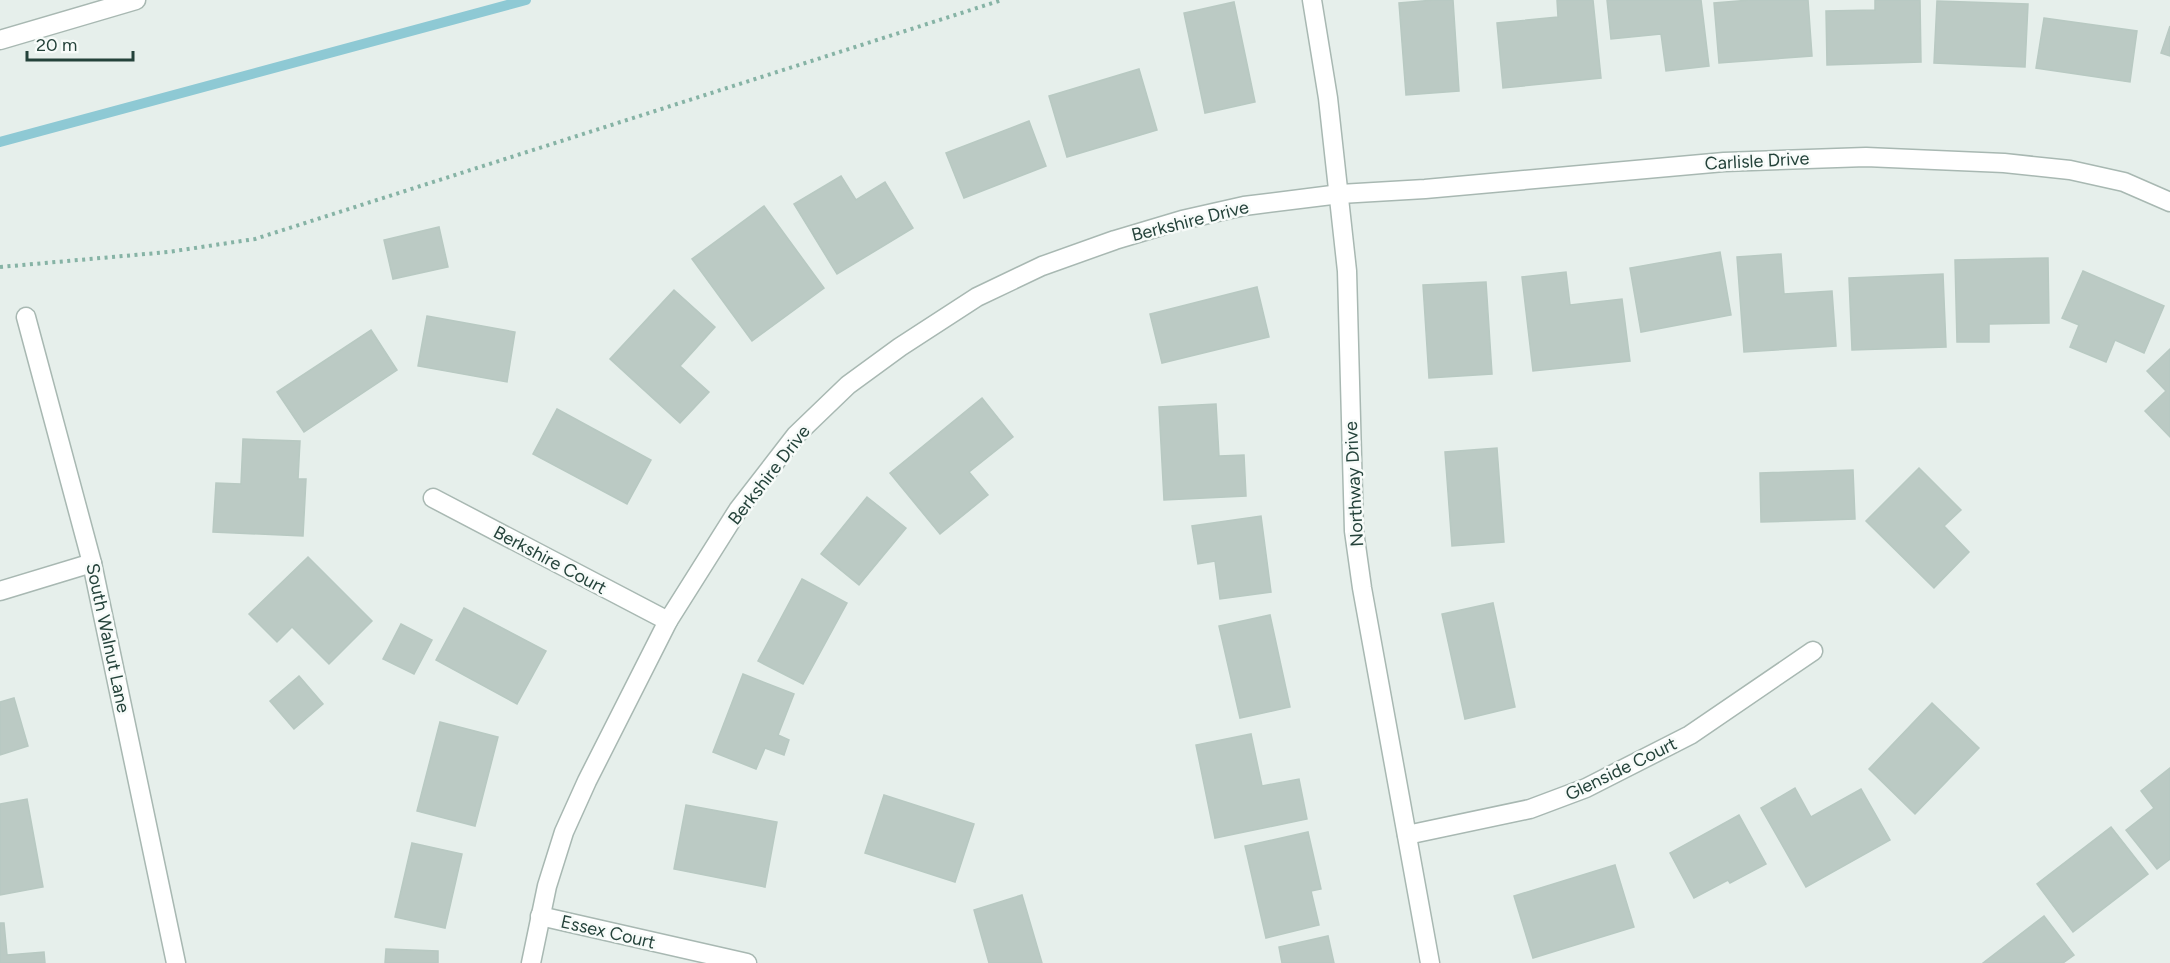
<svg xmlns="http://www.w3.org/2000/svg" width="2170" height="963" font-family="Figtree,sans-serif">
	<style>
		.lines { fill: none; stroke-linecap: round; stroke-linejoin: round }
		.stream { stroke: #8ec9d4; stroke-width: 10 }
		.building { fill: #bbcac4; stroke: #b8c9c2; stroke-width: 1.5 }
		.street-casing { stroke: #a8b8b2; stroke-width: 21 }
		.path { stroke: #86b3a5; stroke-width: 4; stroke-dasharray: 3 4.5; stroke-linecap: butt }
		.street { stroke: #fff; stroke-width: 18 }
		.labels { text-anchor: middle; stroke-width: 5; stroke-linejoin: round; paint-order: stroke }
		.street-label { font-size: 18px; fill: #24423a; stroke: #f7fbf9 }
	</style>
	<rect width="100%" height="100%" fill="#e6efeb"/>
	<g class="lines">
		<path class="stream" d="M0,142L526,0"/>
	</g>
	<g class="building">
		<path d="M1434,0H1453L1459,91L1406,95L1399,3Z"/>
		<path d="M1557,0H1593L1601,78L1503,88L1497,23L1558,17Z"/>
		<path d="M1607,0H1701L1709,66L1666,71L1661,34L1611,39Z"/>
		<path d="M1750,0H1808L1812,56L1719,63L1714,3Z"/>
		<path d="M1875,0H1920L1921,62L1827,65L1826,11L1875,10Z"/>
		<path d="M1937,1L2028,4L2025,67L1934,63Z"/>
		<path d="M1234,2L1255,102L1205,113L1184,13Z"/>
		<path d="M2044,18L2137,31L2130,82L2036,68Z"/>
		<path d="M2170,26V56L2161,53Z"/>
		<path d="M1139,69L1157,130L1067,157L1049,96Z"/>
		<path d="M1029,121L1046,166L964,198L946,153Z"/>
		<path d="M841,176L856,200L885,182L913,228L837,274L794,204Z"/>
		<path d="M764,206L824,288L752,341L692,259Z"/>
		<path d="M439,227L448,267L393,279L384,240Z"/>
		<path d="M1720,252L1731,315L1641,332L1630,268Z"/>
		<path d="M1781,254L1784,294L1832,291L1836,346L1744,352L1737,257Z"/>
		<path d="M2048,258L2049,323L1989,324V342H1957L1955,260Z"/>
		<path d="M2083,271L2164,306L2144,353L2115,340L2106,362L2070,347L2079,325L2062,318Z"/>
		<path d="M1566,272L1570,305L1622,299L1630,361L1533,371L1522,277Z"/>
		<path d="M1943,274L1946,347L1852,350L1849,278Z"/>
		<path d="M1486,282L1492,374L1429,378L1423,285Z"/>
		<path d="M1257,287L1269,337L1162,363L1150,314Z"/>
		<path d="M674,290L715,327L680,366L709,392L680,423L610,359Z"/>
		<path d="M427,316L515,332L507,382L418,366Z"/>
		<path d="M371,330L397,370L304,432L277,392Z"/>
		<path d="M2170,349V437L2145,411L2166,391L2147,371Z"/>
		<path d="M982,398L1013,437L969,472L988,495L940,534L890,473Z"/>
		<path d="M1216,404L1219,456L1244,455L1246,496L1164,500L1159,407Z"/>
		<path d="M557,409L651,460L627,504L533,454Z"/>
		<path d="M243,439L300,441L298,479H306L303,536L213,532L216,483L241,484Z"/>
		<path d="M1497,448L1504,542L1452,546L1445,452Z"/>
		<path d="M1919,468L1961,510L1944,526L1969,552L1934,588L1866,521Z"/>
		<path d="M1853,470L1855,519L1761,522L1760,473Z"/>
		<path d="M867,497L906,528L859,585L821,554Z"/>
		<path d="M1261,516L1271,592L1220,599L1215,561L1198,564L1192,526Z"/>
		<path d="M308,557L372,621L329,664L292,627L277,642L249,614Z"/>
		<path d="M802,579L847,603L803,684L758,661Z"/>
		<path d="M1493,603L1515,707L1465,719L1442,614Z"/>
		<path d="M464,608L546,651L517,704L436,660Z"/>
		<path d="M1270,615L1290,707L1240,718L1219,626Z"/>
		<path d="M401,624L432,640L414,674L383,659Z"/>
		<path d="M743,674L794,694L778,735L789,740L784,755L765,748L756,769L713,752Z"/>
		<path d="M299,676L323,704L294,729L270,701Z"/>
		<path d="M14,698L28,746L0,755V702Z"/>
		<path d="M1932,703L1979,748L1915,814L1869,769Z"/>
		<path d="M440,722L498,737L475,826L417,811Z"/>
		<path d="M1251,734L1262,786L1299,779L1307,819L1215,838L1196,745Z"/>
		<path d="M2170,768V859L2157,869L2126,830L2154,808L2141,791Z"/>
		<path d="M1795,788L1811,817L1861,789L1890,840L1806,887L1761,808Z"/>
		<path d="M884,795L974,824L955,882L865,853Z"/>
		<path d="M27,799L43,887L0,895V804Z"/>
		<path d="M686,805L777,822L765,887L674,869Z"/>
		<path d="M1739,815L1766,864L1730,883L1728,880L1694,898L1670,853Z"/>
		<path d="M2111,827L2148,874L2073,932L2037,884Z"/>
		<path d="M1308,832L1321,889L1311,891L1319,925L1266,938L1245,846Z"/>
		<path d="M412,843L462,854L445,928L395,917Z"/>
		<path d="M1615,865L1634,927L1533,958L1514,896Z"/>
		<path d="M1022,895L1042,963H989L974,910Z"/>
		<path d="M2044,916L2074,955L2063,963H1983Z"/>
		<path d="M0,923H4L7,955L44,952L45,963H0Z"/>
		<path d="M1328,936L1334,963H1282L1279,947Z"/>
		<path d="M386,949L438,951V963H385Z"/>
	</g>
	<g class="lines">
		<defs>
			<g id="street">
				<path d="M1312,0L1328,98L1347,271L1354,531L1362,588L1430,963"/>
				<path d="M0,40L136,0"/>
				<path d="M26,317L92,563L176,963"/>
				<path d="M433,498L668,621"/>
				<path d="M0,591L92,563"/>
				<path d="M1407,835L1530,809L1586,788L1690,735L1813,651"/>
				<path d="M540,916L747,963"/>
				<path d="M531,963L547,886L564,832L587,781L668,621L738,510L796,435L848,385L900,347L977,297L1042,266L1115,240L1182,220L1244,206L1340,194L1425,189L1724,162L1866,157L2004,163L2070,170L2124,182L2170,202"/>
			</g>
		</defs>
		<use href="#street" class="street-casing"/>
		<path class="path" d="M0,267L168,252L255,239L1002,0"/>
		<use href="#street" class="street"/>
	</g>
	<g class="labels">
		<g class="street-label">
			<text transform="translate(1757 161) rotate(-3)" y="6">Carlisle Drive</text>
			<text transform="translate(1190 221) rotate(-14)" y="6">Berkshire Drive</text>
			<text transform="translate(769 475) rotate(-52)" y="6">Berkshire Drive</text>
			<text transform="translate(1354 484) rotate(-93)" y="6">Northway Drive</text>
			<text transform="translate(550 560) rotate(28)" y="6">Berkshire Court</text>
			<text transform="translate(108 638) rotate(78)" y="6">South Walnut Lane</text>
			<text transform="translate(1621 769) rotate(-26)" y="6">Glenside Court</text>
			<text transform="translate(608 932) rotate(13)" y="6">Essex Court</text>
		</g>
	</g>
	<path d="M27 51v9h106v-9" fill="none" stroke="#24423a" stroke-width="3"/>
	<text x="36" y="51" font-size="18" fill="#24423a" stroke="#f7fbf9" stroke-width="4.5" paint-order="stroke">20 m</text>
</svg>
